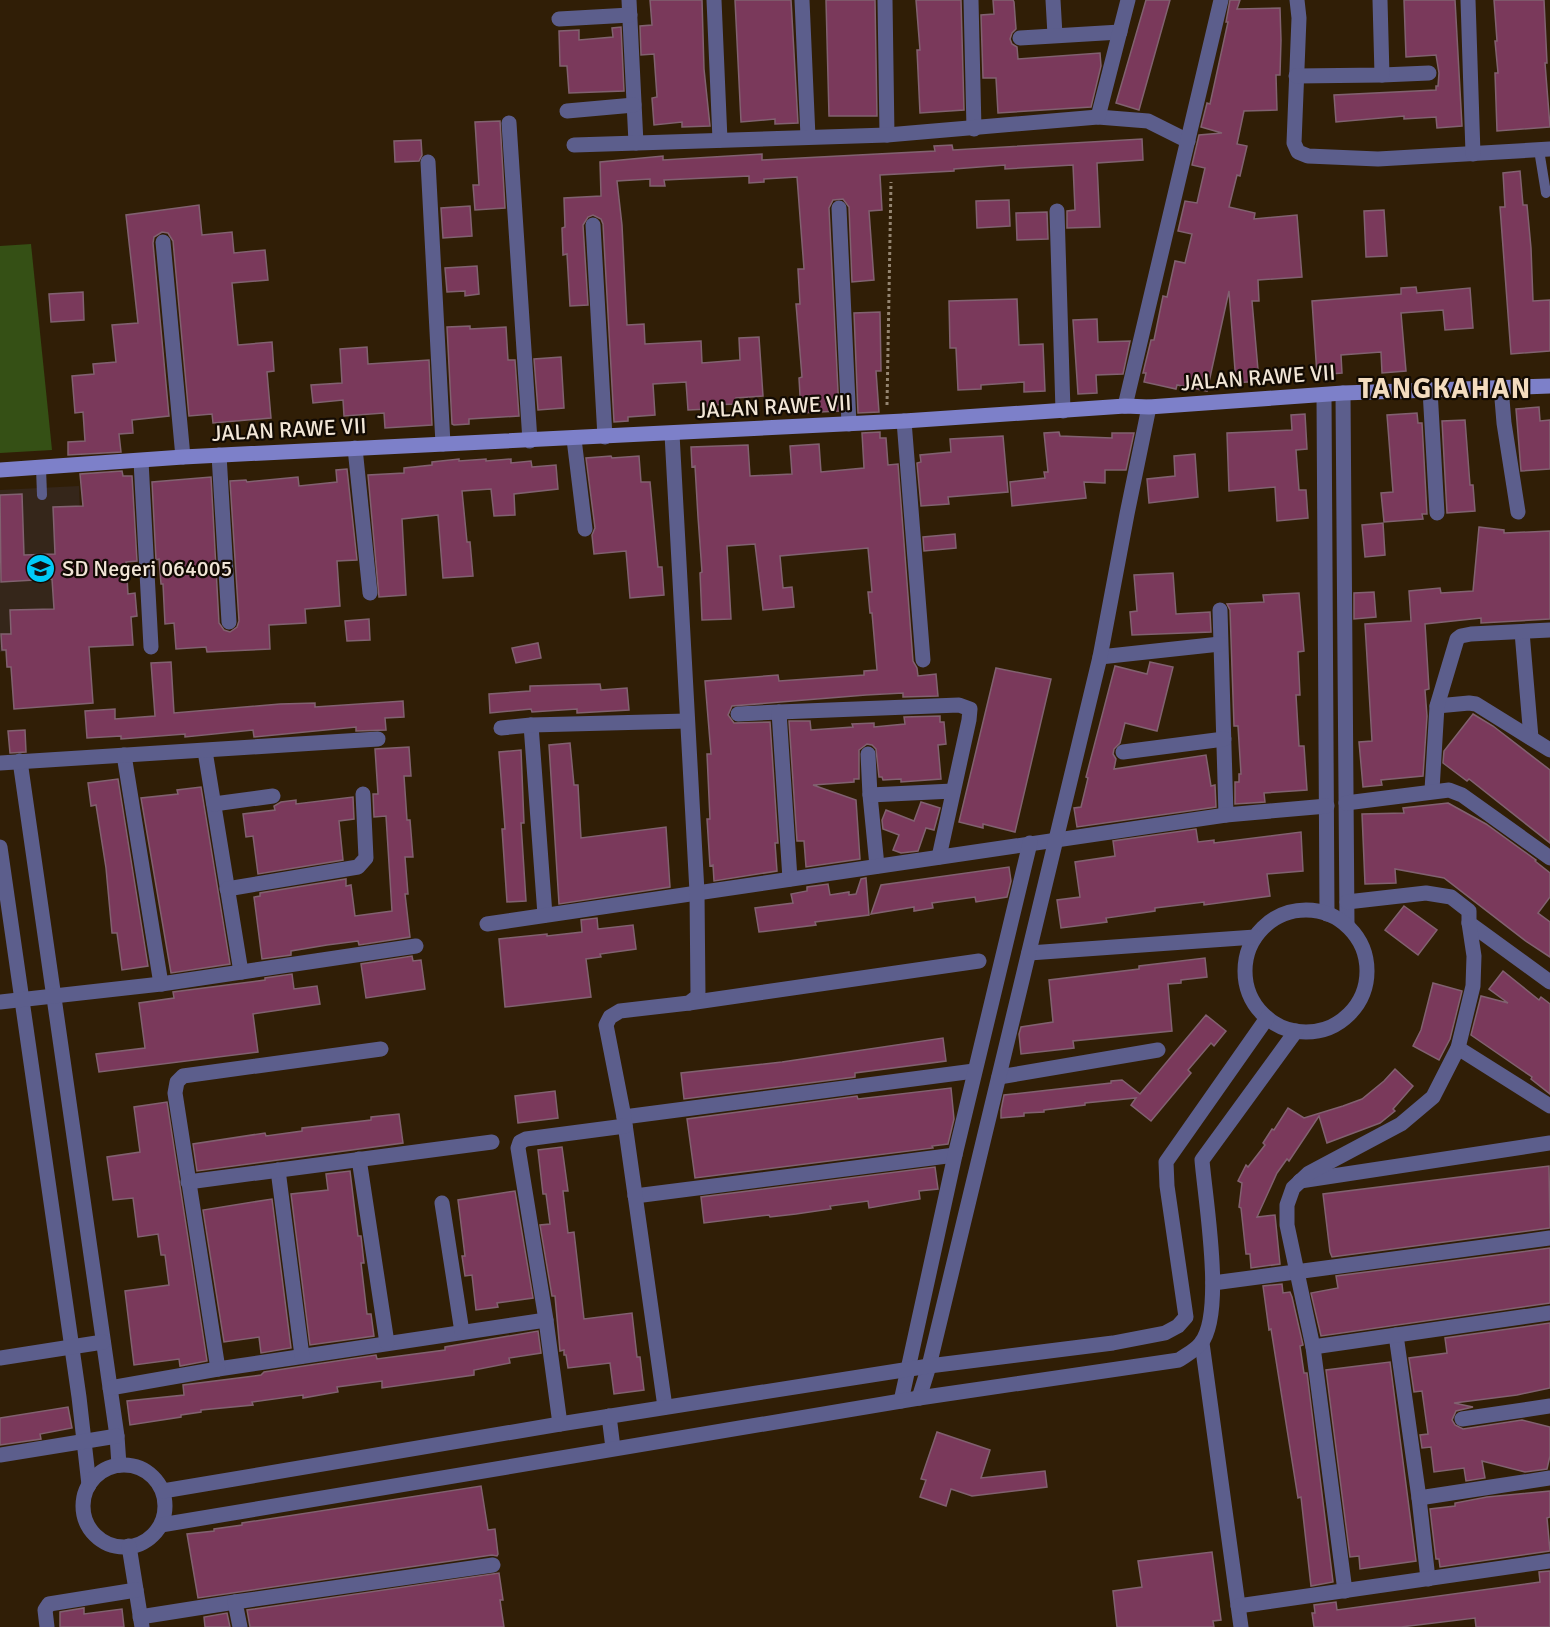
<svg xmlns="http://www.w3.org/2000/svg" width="1550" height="1627" font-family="Signika,sans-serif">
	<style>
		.education { fill: #35261a }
		.green { fill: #355015 }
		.building { fill: #7a395b; stroke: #816170; stroke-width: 1.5 }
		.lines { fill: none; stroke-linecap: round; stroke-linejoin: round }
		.path { stroke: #958672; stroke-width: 3; stroke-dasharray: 3 3; stroke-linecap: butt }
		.lane { stroke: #5c5e8c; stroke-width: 10 }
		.street { stroke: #5c5e8c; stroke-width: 15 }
		.secondary { stroke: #7d80c9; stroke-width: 15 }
		.labels { text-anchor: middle; stroke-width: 4.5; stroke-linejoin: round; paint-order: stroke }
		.street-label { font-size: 22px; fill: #f2e6d7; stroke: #120a03 }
		.poi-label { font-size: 22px; fill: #f2e6d7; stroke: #120a03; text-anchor: start }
		.district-label { font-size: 28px; font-weight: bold; letter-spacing: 1.5px; fill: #f3dbbe; stroke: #120a03 }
	</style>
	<rect width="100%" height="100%" fill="#301e06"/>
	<path class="education" d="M79,486L85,647L0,652V490Z"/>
	<path class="green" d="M31,244L52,450L0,453V246Z"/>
	<g class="building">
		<path d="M650,0H702L704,69L710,126L682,127V122L654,125L652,98L657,97L654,54L641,55L640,26L652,25Z"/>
		<path d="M735,0H791L798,123L775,124V119L741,122Z"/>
		<path d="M826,0H875L877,116H829Z"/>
		<path d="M916,0H961L964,110L920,113L917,50H920Z"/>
		<path d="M993,0H1013L1014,2L1016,29L1012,33L1010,39L1012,44L1017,47L1018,59L1100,53L1101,66L1091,107L998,113L996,78H983L981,15L994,14Z"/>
		<path d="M1146,0H1170L1139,110L1116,103Z"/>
		<path d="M1230,0H1240L1237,9L1280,8L1281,40L1280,75H1276L1277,110L1244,111L1237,144L1247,146L1240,176L1237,175L1229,207L1255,213L1254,219L1297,215L1302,277L1258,280L1259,301H1252L1259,381L1236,383L1229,291L1207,391L1177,385L1176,389L1144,382L1146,373H1143L1151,340H1154L1163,296L1167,297L1175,261L1185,263L1192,234L1178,231L1185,201L1197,203L1205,168L1192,165L1199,135L1222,133L1201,127L1207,103L1210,104L1228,22H1226Z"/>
		<path d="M1404,0H1455L1462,126L1437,128L1436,117L1404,119V116L1336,122L1334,95L1436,90V86H1438L1439,73L1436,55L1406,57Z"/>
		<path d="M1494,0H1544L1547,63H1545L1550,127L1497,131L1495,73H1498L1495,41H1497Z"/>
		<path d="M621,27L624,91L569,93L567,66H560L559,31L579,30V40L613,37L612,28Z"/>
		<path d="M500,121L505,208L475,210L473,185H479L475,122Z"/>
		<path d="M1142,139L1143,160L1097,163L1100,227L1067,228V211L1075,210L1073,165L1005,169V165L954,169V171L880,175L882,210L869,211L874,280L852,282L849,207L843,199L833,200L829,208L839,411L801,413L799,378L802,377L796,304H800L798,269H804L797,177L764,179V182L749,183V176L664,180L665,186H650V179L617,181L622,225L627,325L644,324L645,344L701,341L702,363L740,360L739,338L759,337L763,396L736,398V404L709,405V409L688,410L686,382L653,384L655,415L628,417V421L614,422L603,224L601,219L593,215L588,217L583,225L588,305L570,306L567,254L563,255L562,228L565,227L564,198L601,196L600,162L663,156V160L762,154V160L935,151L934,146L952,145L953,150Z"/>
		<path d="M421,140L422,155L419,161L395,162L394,141Z"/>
		<path d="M1520,171L1523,205H1527L1531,248L1533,301L1550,300V351L1511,354L1500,207H1505L1503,173Z"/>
		<path d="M1009,200L1010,226L977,228L976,201Z"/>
		<path d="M199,205L202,235L232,232L234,253L265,250L268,280L232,283L238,345L272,342L274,371L267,372L271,418L213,423L212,414L189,416L173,241L168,233L162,232L154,237L153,243L169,416L132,420L133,433L119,434L121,452L68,455V442L85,441L83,412L75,413L72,376L94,374L93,364L116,362L112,325L138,323L126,215Z"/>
		<path d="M470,206L472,236L443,238L441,208Z"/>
		<path d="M1384,210L1387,256L1366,257L1364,211Z"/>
		<path d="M1047,212L1048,239L1017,240L1016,213Z"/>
		<path d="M477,266L479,294L465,296V291L447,292L445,268Z"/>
		<path d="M1416,287L1417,293L1470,288L1473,328L1445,330L1443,310L1401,313L1406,371L1382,373L1381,352L1341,355L1342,373L1317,375L1312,301L1401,294V288Z"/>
		<path d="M83,292L84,320L51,322L49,294Z"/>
		<path d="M1017,299L1019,345L1043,344L1045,391L1024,392V382L981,385V389L958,390L956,348H950L949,301Z"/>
		<path d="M880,312L881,371H876L879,412L858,413L854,313Z"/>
		<path d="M1097,319L1098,342L1130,341L1123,374L1096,375L1097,393L1078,394L1073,320Z"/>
		<path d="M470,326V329L506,327L508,360H515L519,416L469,419V424L454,425L452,424L447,327Z"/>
		<path d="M367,347L368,364L429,360L432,425L385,428L384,413L344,416L343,400L313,403L311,385L342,383L340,349Z"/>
		<path d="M561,357L564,408L538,410L534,359Z"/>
		<path d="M1539,407L1540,421L1550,420V469L1521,471L1516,409Z"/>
		<path d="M1417,413L1418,423H1422L1427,514H1422L1423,519L1384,522L1381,493L1393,492L1387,415Z"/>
		<path d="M1305,414L1307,449L1296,450L1299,490H1306L1308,518L1277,521L1275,487L1229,491L1227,433L1292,430L1291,415Z"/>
		<path d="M1465,420L1470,485H1473L1475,511L1447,513L1442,421Z"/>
		<path d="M880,432V438H886L888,465L898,464L913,661L917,668L918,676L936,674L938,696L903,697V693L866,695L732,706L728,715L734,723L770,722L778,843H775L777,871L714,881L713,865L710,866L707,819H710L707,754H711L705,681L778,675L779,681L864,675V671L877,670L872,613H870L868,592H872L868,548L780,556L783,588L792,587L794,607L763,610L755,544L727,546L731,619L702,620L700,573L702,572L698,517L695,466L692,467L691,447L748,445L750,476L792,474L790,446L819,444L821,472L864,468L862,433Z"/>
		<path d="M1059,432L1060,436L1112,438V433H1134L1126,470H1105V483L1084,482L1086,498L1012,506L1010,482L1045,478L1044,472H1048L1044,433Z"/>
		<path d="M1003,436L1008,492L948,497L949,504L921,506L917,463L921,462L920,455L951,452L950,439Z"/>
		<path d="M1195,454L1198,497L1149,503L1147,479L1175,476L1174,456Z"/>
		<path d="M611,456L612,458L639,456L641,482H650L658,567H662L664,595L630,598L626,551L594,554L592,535L595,528L586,458Z"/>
		<path d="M459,459V461L486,459V461L511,459V463L531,461L532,467L556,465L558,489L514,494L515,515L494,516L491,489L462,491L467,542H470L473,576L443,578L438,515L402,519L406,595L379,597L368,475L404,473V468L432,465V462Z"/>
		<path d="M347,469L357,560L337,561L340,606L305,609L306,623L269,625L270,649L207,652L206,647L176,649L174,623L165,624L163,584H161L159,559L156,560L152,482L211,477L219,623L224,630L230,632L237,627L239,621L230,481L246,480L247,482L298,477L299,486L337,482L336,470Z"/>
		<path d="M122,471L123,476H132L137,561L126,562L128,594L135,593L137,616L131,617L133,645L89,647L93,703L14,709L11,667H7L6,650H2L1,634H11L10,610L54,609L52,579L1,582L0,495L22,494L24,555L55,554L53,507L83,506L80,474Z"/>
		<path d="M1383,523L1385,555L1365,557L1362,525Z"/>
		<path d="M1479,527L1504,530V533L1550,531V619L1481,623V618L1425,624L1429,689L1425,690L1427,716L1423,776L1381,780L1382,785L1363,787L1359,742L1372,741L1365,624L1411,621L1409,591L1440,588L1441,593L1473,591Z"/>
		<path d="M955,534L956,548L924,551L923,537Z"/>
		<path d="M1173,573L1176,614L1210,612L1211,632L1132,635L1130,612L1137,611L1134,575Z"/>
		<path d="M1374,592L1376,617L1354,619V593Z"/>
		<path d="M1299,593L1304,651L1298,652L1300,695H1296L1299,746H1304L1307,790L1264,793L1265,802L1235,804V782H1239V774H1241L1238,726H1234L1230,610L1227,604L1264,602L1263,595Z"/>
		<path d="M369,619L370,640L347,641L345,621Z"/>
		<path d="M538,643L541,658L516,663L512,648Z"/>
		<path d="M171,662L174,713L280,704L315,703V707L403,701L404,717L385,718L386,730L356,731V727L254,737L253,730L185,737V734L121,739V736L87,738L85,711L115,709V719L155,716L151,663Z"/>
		<path d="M1150,662L1173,667L1157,731L1125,723L1120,743L1114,749L1113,754L1116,759L1114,769L1206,755L1211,786L1215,785L1216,807L1077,827L1074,808L1081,807L1088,778L1086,777L1115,666L1147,674Z"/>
		<path d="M996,668L1051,679L1015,832L983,824V828L959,822Z"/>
		<path d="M600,684L601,690L627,688L629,710L577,713V709L532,712L531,709L490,713L489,694L530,691V686Z"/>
		<path d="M1473,714L1493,726L1550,770V843L1469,779L1467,781L1443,763L1444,751Z"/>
		<path d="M940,716V722H944L946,744L938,745L941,779L901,782V779L883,780L882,777H879L876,749L872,745L867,744L859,750V779H854V782L813,785L856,800L860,859L806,867L804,841H797L789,721H810L811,730L853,727L852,724L874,723V727L905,724L904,717Z"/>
		<path d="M25,730L26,752L10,753L8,731Z"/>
		<path d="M570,743L574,785H578L581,838L666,827L670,887L559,904L549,745Z"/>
		<path d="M409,747L411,776H404L407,820H410L413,857H405L408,894H405L410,937L359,945L358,941L327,945L291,951V955L262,959L254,897L260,896V893L346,879V886L351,885L355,916L392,911L386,816L374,817L373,794H378L375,749Z"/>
		<path d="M521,750L524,823H521L526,901L507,902L502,829H505L499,752Z"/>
		<path d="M118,779L148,966L122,970L117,933H112L106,868L96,805L91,806L88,783Z"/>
		<path d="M201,787L230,964L171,973L141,798L178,794L177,790Z"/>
		<path d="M353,797L354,819L339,821L343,860L258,874L253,836L246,837L243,814L275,810L274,806L281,802L296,800V804Z"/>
		<path d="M921,802L940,808L934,830L926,828L918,851L901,853L893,850L899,835L883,829L882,820L886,810L914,821Z"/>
		<path d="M1448,803L1486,824L1536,860L1535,861L1550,873V897L1538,913L1550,922V957L1527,942L1444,878L1395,869L1396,883L1365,884L1362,814L1404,813L1403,808Z"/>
		<path d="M1196,829L1198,842L1214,840V843L1301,832L1303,871L1267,874L1270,896L1204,905V902L1155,908V911L1106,918L1107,922L1061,928L1057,900L1080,897L1075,862L1115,856L1113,841Z"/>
		<path d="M1009,867L1011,881L1007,897L976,902L975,897L932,903L933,908L914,911V907L871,914L881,885Z"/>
		<path d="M866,878L869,915L815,922L816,925L759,932L755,908L793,903L791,894L807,891V887L828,884L830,895L849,892V895L856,894L861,879Z"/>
		<path d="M1404,906L1437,930L1418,955L1385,930Z"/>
		<path d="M597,918L598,929L633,925L636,949L600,954L601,957L586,959L591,997L505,1007L499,939L547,934V936L582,932L581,920Z"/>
		<path d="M412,956L413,961L421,960L425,989L366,998L361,964Z"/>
		<path d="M1205,958L1207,977L1181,980V983L1168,984L1172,1031L1073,1041L1074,1048L1021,1054L1019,1034L1021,1027L1053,1022L1049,980L1139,969V966Z"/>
		<path d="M1503,971L1539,1000L1541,997L1550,1004V1094L1531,1079L1532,1077L1471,1035L1481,996L1508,1003L1489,989Z"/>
		<path d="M292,974L294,989L317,986L320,1004L253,1014L258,1052L99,1072L96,1054L145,1048L139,1003L174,998L173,992L265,980V978Z"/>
		<path d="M1433,983L1462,991L1450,1039L1439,1060L1413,1046L1421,1030Z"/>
		<path d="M1206,1015L1226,1031L1214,1046L1211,1043L1188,1070L1191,1073L1151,1121L1131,1105L1136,1098L1085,1103V1105L1044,1110V1112L1024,1113V1116L1001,1118V1110L1004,1095L1111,1083V1081L1122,1080L1140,1094Z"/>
		<path d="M943,1038L946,1061L855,1073V1077L684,1099L681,1073L782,1062Z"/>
		<path d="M1395,1069L1413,1086L1393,1109L1395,1111L1380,1123L1327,1143L1319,1116L1289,1161L1287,1159L1277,1173L1257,1217L1275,1215L1280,1264L1251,1268L1250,1254H1246L1241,1208L1239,1207L1242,1183L1238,1181L1246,1165L1248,1167L1265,1145L1263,1143L1272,1129L1274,1130L1288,1108L1304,1118L1343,1106L1362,1099L1384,1081Z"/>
		<path d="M951,1088L954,1119L948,1144L932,1146L933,1148L695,1178L687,1119L857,1096L858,1099Z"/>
		<path d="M555,1091L558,1118L518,1123L515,1096Z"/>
		<path d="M167,1102L207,1361L180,1366L179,1359L134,1365L125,1291L169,1285L165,1255H161L158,1234L138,1237L133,1198L113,1200L107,1157L140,1152L134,1107Z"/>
		<path d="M399,1114L403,1143L197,1171L193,1144L265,1133L266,1136L302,1131V1128L371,1120V1117Z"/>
		<path d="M562,1147L568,1191H563L568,1233L574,1232L584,1319L632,1313L637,1357H640L644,1390L614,1394L610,1363L568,1368L566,1355H564V1350L560,1351L555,1296H552L540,1225L550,1224L546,1194H543L538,1150Z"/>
		<path d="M1549,1166L1550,1228L1332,1257L1330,1252L1323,1194Z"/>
		<path d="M935,1167L938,1189L919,1191L920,1199L869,1208L868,1201L830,1206L831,1209L796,1214L770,1217L769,1215L704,1223L701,1197Z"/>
		<path d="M350,1171L358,1236H361L364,1263H361L367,1314H371L374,1336L310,1345L291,1194L328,1190L326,1174Z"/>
		<path d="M515,1191L533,1298L497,1303L498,1307L476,1310L472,1275L465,1276L462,1256H465L458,1200Z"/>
		<path d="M272,1199L291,1348L261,1353L259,1337L224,1342L203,1210Z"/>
		<path d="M1550,1248V1303L1321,1336L1311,1293L1338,1288L1336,1276Z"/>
		<path d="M1282,1284L1283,1293L1290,1292L1292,1297L1303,1345L1300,1346L1304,1373H1307L1333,1582L1311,1586L1301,1497L1298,1498L1271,1329L1269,1330L1263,1286Z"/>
		<path d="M1550,1323V1388L1517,1395L1454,1403L1473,1407L1456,1411L1452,1420L1455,1425L1463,1429L1522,1420L1550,1427V1456L1547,1469L1525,1472L1482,1461L1485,1478L1466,1481L1464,1468L1434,1472L1431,1447L1422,1448L1420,1435L1428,1434L1422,1391L1414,1392L1409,1358L1447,1353L1445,1338Z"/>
		<path d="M538,1331L541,1353L509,1358L510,1363L474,1370V1375L382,1388V1381L337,1387L338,1392L320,1395L303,1398V1395L252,1402L253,1405L201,1410V1412L181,1415V1417L130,1425L127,1401L184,1395L183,1385L261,1375L264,1372L376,1355L377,1359L445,1350V1347Z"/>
		<path d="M1390,1362L1416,1561L1360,1569L1359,1556L1350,1557L1326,1370Z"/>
		<path d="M68,1407L72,1428L40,1434L41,1439L0,1445V1418Z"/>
		<path d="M937,1432L990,1450L981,1478L1045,1471L1047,1487L972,1496L951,1489L946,1506L920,1497L926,1480L921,1479Z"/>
		<path d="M481,1486L488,1530L495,1529L498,1554L497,1556L492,1555L198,1598L187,1534L214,1531V1529L242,1525V1523Z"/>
		<path d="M1550,1491V1517L1547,1518L1550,1551L1440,1567L1439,1559H1436L1430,1509L1455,1506V1503L1487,1497Z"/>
		<path d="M1212,1552L1221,1620L1213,1621L1214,1627H1117L1113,1591L1142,1587L1138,1561Z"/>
		<path d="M1550,1571V1627H1476L1475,1618L1401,1627H1314L1312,1613H1315L1314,1605L1336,1602L1337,1610L1540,1582L1539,1572Z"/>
		<path d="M499,1573L503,1600H500L504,1627H250L247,1610Z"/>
		<path d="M84,1608V1614L122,1609L124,1627H60V1612Z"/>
		<path d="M227,1613L230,1627H205L204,1617Z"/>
	</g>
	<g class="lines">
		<path class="path" d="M887,405L891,182"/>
		<g class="lane">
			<path d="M1539,150L1546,193"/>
			<path d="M41,468L42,495"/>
		</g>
		<g class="street">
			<path d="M629,0L636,143"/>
			<path d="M714,0L720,140"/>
			<path d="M802,0L808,137"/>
			<path d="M885,0L887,135"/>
			<path d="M971,0L974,129"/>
			<path d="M1053,0L1055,35"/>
			<path d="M1297,0L1299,18L1294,143L1298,152L1308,156L1378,159L1550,149"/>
			<path d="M1468,0L1473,154"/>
			<path d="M559,19L630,15"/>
			<path d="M1020,38L1120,32"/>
			<path d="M1382,75L1429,73"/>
			<path d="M1296,76L1382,75L1380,0"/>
			<path d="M567,111L634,105"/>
			<path d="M1098,117L1148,121L1188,141"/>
			<path d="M509,123L530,441"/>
			<path d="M574,145L887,135L1098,117L1128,0"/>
			<path d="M428,162L443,444"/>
			<path d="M839,208L849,424"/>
			<path d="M1057,211L1063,411"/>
			<path d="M593,225L605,437"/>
			<path d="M163,242L183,457"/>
			<path d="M1501,387L1504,423L1518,512"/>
			<path d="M1430,390L1437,513"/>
			<path d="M1343,393L1347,925"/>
			<path d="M1324,395L1327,914"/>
			<path d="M1125,406L1221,0"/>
			<path d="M904,421L923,660"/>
			<path d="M574,439L585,529"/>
			<path d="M355,448L370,593"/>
			<path d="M219,455L229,622"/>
			<path d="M141,461L151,647"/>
			<path d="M1220,610L1226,815"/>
			<path d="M1522,632L1531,738"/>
			<path d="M1100,657L1220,644"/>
			<path d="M1437,706L1469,703L1476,704L1550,750"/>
			<path d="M738,714L779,712"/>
			<path d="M531,725L545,915"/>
			<path d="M501,728L531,725L687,721"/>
			<path d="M205,751L241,972"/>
			<path d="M1123,752L1224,739"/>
			<path d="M868,754L870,795L877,866"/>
			<path d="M124,755L161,984"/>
			<path d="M20,761L117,1436L119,1465"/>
			<path d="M0,763L378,739"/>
			<path d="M1432,790L1437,706L1457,639L1461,636L1471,634L1550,630"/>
			<path d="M870,795L953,791"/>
			<path d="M1346,803L1449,790L1462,795L1550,858"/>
			<path d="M214,804L273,796"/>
			<path d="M0,847L79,1397L89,1485"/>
			<path d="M790,879L779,712L959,705L970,709L969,720L939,857"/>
			<path d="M227,889L358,867L366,858L363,794"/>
			<path d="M1347,902L1426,893L1451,897L1469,911V923L1550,982"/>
			<circle cx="1306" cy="971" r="61"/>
			<path d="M487,924L1226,815L1327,806"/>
			<path d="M1029,953L1255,937"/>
			<path d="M0,1002L161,984L416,946"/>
			<path d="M689,1003L979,961"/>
			<path d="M1458,1048L1550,1106"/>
			<path d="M381,1049L183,1076L177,1082L175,1093L218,1369L546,1320"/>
			<path d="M999,1077L1158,1050"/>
			<path d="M624,1117L974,1071"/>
			<path d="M359,1159L387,1343"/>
			<path d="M278,1170L302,1356"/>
			<path d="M1300,1181L1550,1143"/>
			<path d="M188,1182L492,1142"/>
			<path d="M635,1196L955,1155"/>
			<path d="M442,1203L462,1332"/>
			<path d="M1213,1283L1550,1238"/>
			<path d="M1396,1335L1419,1498L1428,1579"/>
			<path d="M1202,1343L1241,1627"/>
			<path d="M1313,1347L1550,1313"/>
			<path d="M0,1358L103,1342"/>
			<path d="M110,1388L218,1369"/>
			<path d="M919,1398L929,1366L1100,657L1127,514L1149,407"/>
			<path d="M901,1401L955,1155L1030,843"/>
			<path d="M665,1407L624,1117L606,1025L610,1017L620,1011L689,1003L698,996L697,892L672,434"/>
			<path d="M609,1416L613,1448"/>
			<path d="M1462,1419L1550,1406"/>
			<path d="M560,1424L546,1320L518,1148L520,1142L526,1139L625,1126"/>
			<path d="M0,1455L117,1436"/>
			<circle cx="124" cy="1506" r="41"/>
			<path d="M163,1491L560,1424L929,1366L1113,1343L1165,1333L1178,1326L1186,1317L1167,1186L1166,1162L1267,1018"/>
			<path d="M1419,1498L1550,1478"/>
			<path d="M161,1525L919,1398L1179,1360C1186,1355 1196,1350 1201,1343C1225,1313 1205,1199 1202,1160L1296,1031"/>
			<path d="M129,1546L142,1627"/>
			<path d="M1345,1591L1313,1347L1287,1225V1205L1293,1188L1309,1173L1401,1124L1433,1097L1458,1048L1473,986L1474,956L1469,923"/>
			<path d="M1238,1606L1550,1561"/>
			<path d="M140,1617L235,1602"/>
			<path d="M47,1627L45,1610L49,1604L136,1590"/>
			<path d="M240,1627L235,1602L493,1565"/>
		</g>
		<path class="secondary" d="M0,470L183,457L904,421L1125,406L1149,407L1343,393L1550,386"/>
	</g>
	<defs>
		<symbol id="school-disc" viewBox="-11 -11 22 22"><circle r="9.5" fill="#00cbf8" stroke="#120a03"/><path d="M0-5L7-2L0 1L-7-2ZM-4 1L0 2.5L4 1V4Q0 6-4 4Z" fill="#111"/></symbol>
	</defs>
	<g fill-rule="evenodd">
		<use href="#school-disc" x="24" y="552" width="33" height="33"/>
	</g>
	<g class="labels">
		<g class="street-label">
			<text transform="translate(1258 377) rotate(-4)" y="8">JALAN RAWE VII</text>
			<text transform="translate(774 406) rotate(-3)" y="8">JALAN RAWE VII</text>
			<text transform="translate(289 429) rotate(-3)" y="8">JALAN RAWE VII</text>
		</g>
		<g class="poi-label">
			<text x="62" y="576">SD Negeri 064005</text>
		</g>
		<g class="district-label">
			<text x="1445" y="398">TANGKAHAN</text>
		</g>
	</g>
</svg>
